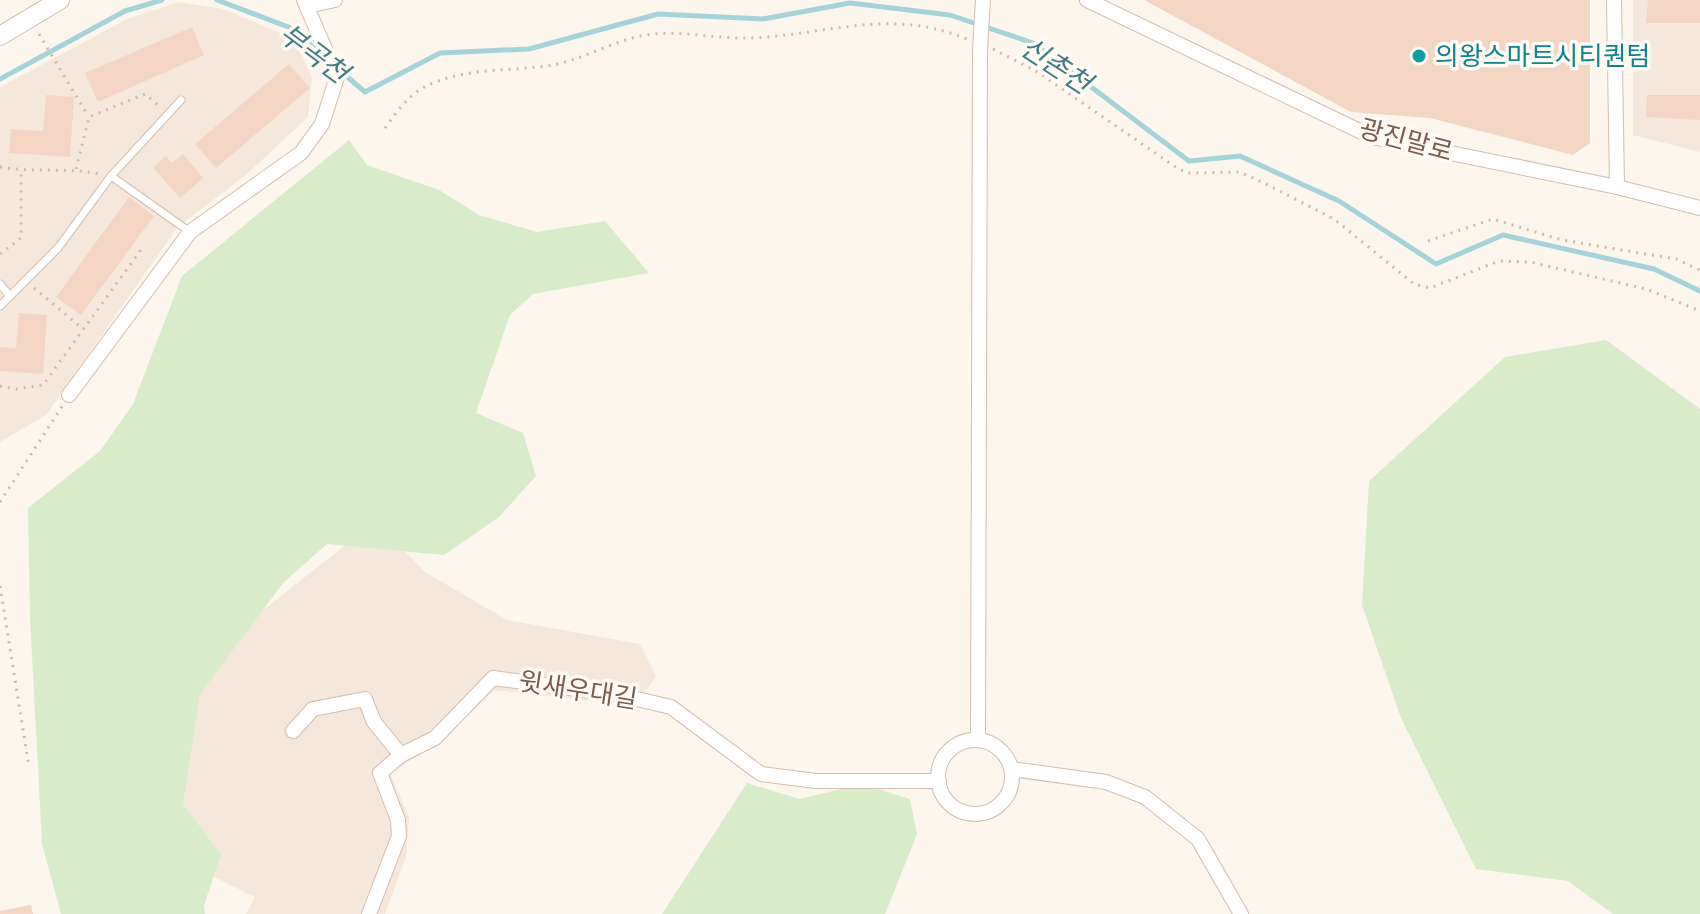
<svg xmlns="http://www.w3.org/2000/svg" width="1700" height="914" font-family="'Fira Sans','Noto Sans KR',sans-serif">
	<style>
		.residential { fill: #f5e8da }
		.green { fill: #d8ecc9 }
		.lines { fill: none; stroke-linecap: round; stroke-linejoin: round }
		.stream { stroke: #a5d3da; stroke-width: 5 }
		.building { fill: #f3d5c3 }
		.service-casing { stroke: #d1beb0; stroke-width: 9 }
		.minor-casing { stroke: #d1beb0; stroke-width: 16 }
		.tertiary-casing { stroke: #d1beb0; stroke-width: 20 }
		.path { stroke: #d9b8a5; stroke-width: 3; stroke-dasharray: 2 6; stroke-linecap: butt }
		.service { stroke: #fff; stroke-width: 7 }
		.minor { stroke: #fff; stroke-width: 14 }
		.tertiary { stroke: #fff; stroke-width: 18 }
		.minor-bridge-casing { stroke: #d1beb0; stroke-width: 16; stroke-linecap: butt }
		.minor-bridge { stroke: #fff; stroke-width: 14 }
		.culture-dot { fill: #0f9aa8; stroke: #fffaf3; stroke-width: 3 }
		.labels { text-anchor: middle; stroke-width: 7; stroke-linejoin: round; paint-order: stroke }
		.culture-label { font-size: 26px; fill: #0d838f; stroke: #fffaf3; text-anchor: start }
		.street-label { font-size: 26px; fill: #7a5c4d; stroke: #fffaf3 }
		.water-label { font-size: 28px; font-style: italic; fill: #437c86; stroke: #fffaf3 }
	</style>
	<rect width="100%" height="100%" fill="#fdf6ec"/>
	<g class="residential">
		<path d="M1633,0H1700V152L1633,135Z"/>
		<path d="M179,2L223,9L293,38L312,77L308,117L246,175L177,228L46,415L0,442V87L127,19Z"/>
		<path d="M387,533L425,572L507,620L640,644L656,676L636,706L495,690L435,745L390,773L409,817L406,857L385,914H246L255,897L202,871L167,816L196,663L348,543Z"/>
	</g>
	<g class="green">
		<path d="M349,140L367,165L439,190L479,215L537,232L605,221L649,273L533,294L510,315L476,413L523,433L536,476L499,517L444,555L327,544L283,583L200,694L183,804L221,855L204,905L205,914H61L42,844L30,618L28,508L100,451L133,404L182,276Z"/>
		<path d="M1606,340L1700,409V914H1613L1568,881L1476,869L1401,718L1362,605L1369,481L1505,357Z"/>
		<path d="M747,783L800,799L862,784L910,799L917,834L885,914H662Z"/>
	</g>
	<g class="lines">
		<g class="stream">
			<path d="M217,0L291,28L324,57"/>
			<path d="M338,69L365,92L440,53L529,49L658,14L763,19L850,3L950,15L1033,43L1189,161L1240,156L1339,201L1436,264L1503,235L1654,269L1700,291"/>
			<path d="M0,79L125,11L162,0"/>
		</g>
	</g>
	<g class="building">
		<path d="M1144,0H1590V143L1573,155L1430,118L1351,112Z"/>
		<path d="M1648,0H1700V23H1646Z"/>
		<path d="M192,27L204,55L98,102L85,73Z"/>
		<path d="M289,64L310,88L216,168L195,144Z"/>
		<path d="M46,95L74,97L70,157L9,153L11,129L43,131Z"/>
		<path d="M1647,95H1700V120L1646,117Z"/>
		<path d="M183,154L203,178L180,198L153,167L166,156L172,163Z"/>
		<path d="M129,197L154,216L81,315L56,297Z"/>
		<path d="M19,313L47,315L43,374L0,371V347L16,348Z"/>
		<path d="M31,905L33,914H0V911Z"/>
	</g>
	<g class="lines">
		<defs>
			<g id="service">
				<path d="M181,100L111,176L190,232"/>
				<path d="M0,284L10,296"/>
				<path d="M0,306L58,248L111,176"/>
			</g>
			<g id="minor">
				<path d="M1087,0L1372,137L1617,187L1700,208"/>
				<path d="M1614,0L1617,187"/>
				<path d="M307,6L335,0"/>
				<path d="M981,32L983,0"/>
				<path d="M69,395L190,232L301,153L322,124L337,77L304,0"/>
				<path d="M293,731L313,709L365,699L374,722L401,755"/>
				<path d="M978,739L980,53"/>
				<circle cx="975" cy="777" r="37"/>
				<path d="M1012,769L1106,782L1145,797L1198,839L1241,914"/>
				<path d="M369,914L399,836L398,820L380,773L401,755L435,738L493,678L615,694L671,707L761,774L816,781H939"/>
			</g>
			<path id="tertiary" d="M0,36L60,0"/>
		</defs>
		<use href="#service" class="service-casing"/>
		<use href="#minor" class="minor-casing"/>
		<use href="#tertiary" class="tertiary-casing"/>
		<g class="path">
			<path d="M39,34L88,116"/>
			<path d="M993,49L1036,71L1177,168L1188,173L1239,172L1258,180L1334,219L1414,284L1430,288L1499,261L1530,262L1646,289L1700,311"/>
			<path d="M385,128C399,109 410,92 433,83C469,68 509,71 547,66C583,61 616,38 653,34C684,31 718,39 750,38C828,35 889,7 967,39"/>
			<path d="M0,167C33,173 66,167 100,174"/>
			<path d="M76,169L89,117L145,94L159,106"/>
			<path d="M1428,241L1493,219L1562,240L1676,259L1700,270"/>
			<path d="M0,254L21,238V172"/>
			<path d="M34,288L83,329"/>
			<path d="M0,386L16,389L43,385L143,247"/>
			<path d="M0,502L63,405"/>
			<path d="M0,586L29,767"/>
		</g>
		<use href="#service" class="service"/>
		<use href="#minor" class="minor"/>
		<use href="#tertiary" class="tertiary"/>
		<defs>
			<path id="minor-bridge" d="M980,53L981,32"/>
		</defs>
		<use href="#minor-bridge" class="minor-bridge-casing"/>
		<use href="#minor-bridge" class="minor-bridge"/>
	</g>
	<circle class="culture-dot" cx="1419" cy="56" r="8"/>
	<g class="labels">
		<g class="culture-label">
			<text x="1435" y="65">의왕스마트시티퀀텀</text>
		</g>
		<g class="street-label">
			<text transform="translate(1406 140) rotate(15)" y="9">광진말로</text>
			<text transform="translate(578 690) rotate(9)" y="9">윗새우대길</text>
		</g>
		<g class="water-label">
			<text transform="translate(314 53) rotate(37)" y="10">부곡천</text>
			<text transform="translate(1056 65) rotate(33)" y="10">신촌천</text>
		</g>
	</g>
</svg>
